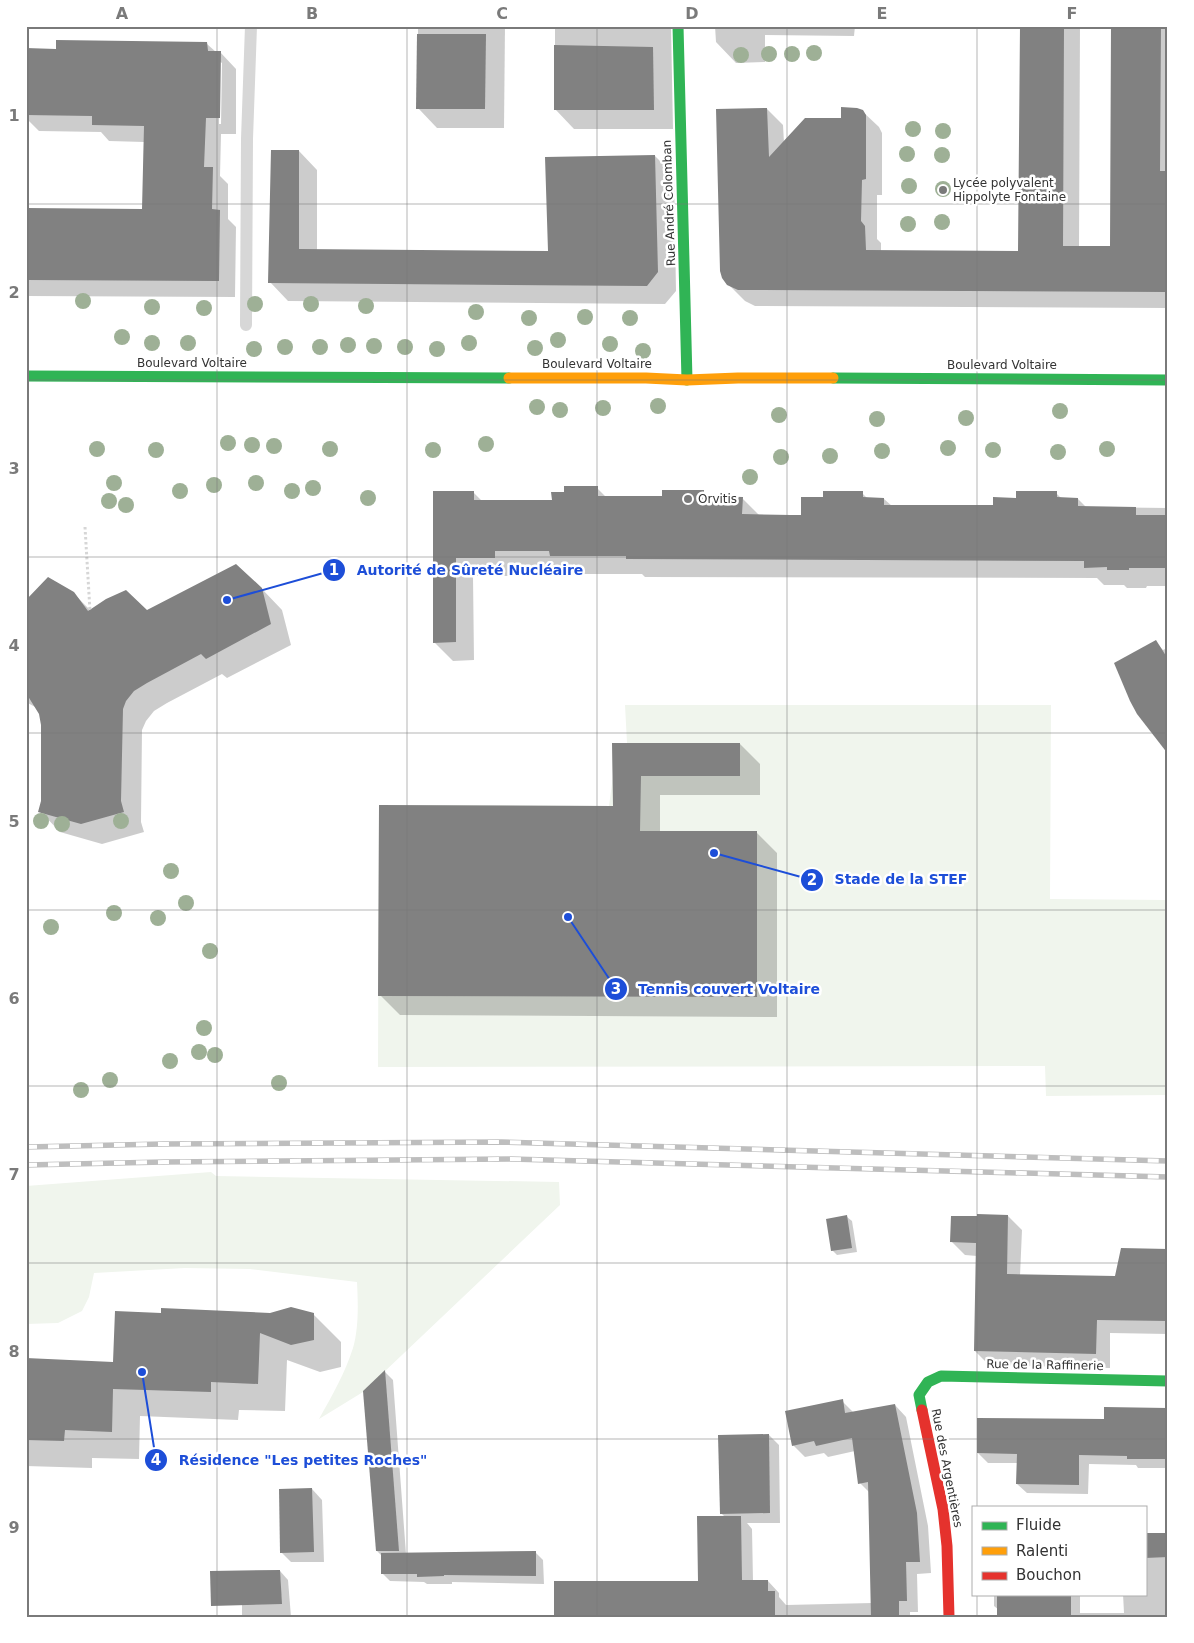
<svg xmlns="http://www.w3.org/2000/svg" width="1194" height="1643" font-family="'DejaVu Sans',sans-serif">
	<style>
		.green { fill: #f0f5ed }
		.shadow { fill: #0003; fill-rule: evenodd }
		.building { fill: #818181 }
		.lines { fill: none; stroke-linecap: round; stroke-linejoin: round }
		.path { stroke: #d6d6d6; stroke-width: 3; stroke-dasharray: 2.5 2.5; stroke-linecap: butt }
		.lane { stroke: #d7d7d7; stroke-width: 12 }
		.fast { stroke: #30b455; stroke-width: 11 }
		.slow { stroke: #ff9f0a; stroke-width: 11 }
		.jam { stroke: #e5322d; stroke-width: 11 }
		.rail-casing { stroke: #bebebe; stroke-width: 5.5 }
		.rail { stroke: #fff; stroke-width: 4; stroke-dasharray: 11; stroke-linecap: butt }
		.tree { fill: #9eb096 }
		.grid { fill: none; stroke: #7a7a7a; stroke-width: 1; stroke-opacity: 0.55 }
		.poi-dot { fill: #7a7a7a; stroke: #fff; stroke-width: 2 }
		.labels { text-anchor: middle; stroke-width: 5; stroke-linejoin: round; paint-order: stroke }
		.poi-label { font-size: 12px; fill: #333; stroke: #fff; text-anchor: start }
		.street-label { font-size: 12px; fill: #333; stroke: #fff }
		.leader { fill: none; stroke: #1d4ed8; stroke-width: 2 }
		.callout-dot { fill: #1d4ed8; stroke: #fff; stroke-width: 2 }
		.mark-label { font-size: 15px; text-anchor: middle; font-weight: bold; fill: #fff }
		.callout-label { font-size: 14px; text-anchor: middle; font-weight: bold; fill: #1d4ed8; stroke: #fff; stroke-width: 5; stroke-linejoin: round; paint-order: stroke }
		.neatline { fill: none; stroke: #7a7a7a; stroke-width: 2 }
		.grid-label { font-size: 16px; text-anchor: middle; font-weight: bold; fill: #7a7a7a }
	</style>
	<rect width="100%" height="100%" fill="#fff"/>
	<g class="green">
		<path d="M625,705H1051L1050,899L1168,900V1095L1046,1096L1045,1066L378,1067L379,805L609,806L613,776L612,743H627Z"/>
		<path d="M211,1172L216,1176L559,1182L560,1205L363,1392L319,1419C332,1396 345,1373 353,1348C359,1328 358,1302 357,1282L250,1269L185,1268L94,1273L89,1297L82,1311L58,1323L26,1324V1186Z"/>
	</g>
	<g class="shadow">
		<path d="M418,26H505L504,128H437L418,108Z"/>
		<path d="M555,26H671L673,129H574L555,109Z"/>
		<path d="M715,26H855L854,36L765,35V62L736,63L716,42Z"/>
		<path d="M1021,26H1080L1079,247H1111L1112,26H1168V308L755,306L745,301L728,284L767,109L783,125L784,143L862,111L879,127L882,133V195H877V239L881,243V252L1020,253Z"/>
		<path d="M207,44L216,52H220L236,69V134H221L220,176L228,184V219L236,227L235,297L26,296V209L143,210L144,142L109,141L101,132L39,131L26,118V50H57ZM219,61L222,63L221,124H219Z"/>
		<path d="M299,151L317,170V250L549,252L655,156L674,175L676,291L665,304L288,301L270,282Z"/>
		<path d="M597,488L607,498L664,497L703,492L710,498H742L760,516H803L824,499L862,493L868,499H884L892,506H994L1017,499L1056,493L1062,499H1078L1086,507L1168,508V586H1147L1146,588H1127L1124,585H1104L1097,578L645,577L642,574H569L564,569L513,568V576H473L474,660L453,661L434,642V492L474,493L483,502H553L566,493Z"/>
		<path d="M262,589L282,610L291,645L227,678L222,674L167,703L154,711L146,721L142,730L141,822L144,832L102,844L60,832L40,811L42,801V725L40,713L37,708L26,702V602L73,593L91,611L147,612Z"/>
		<path d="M1155,642L1163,650L1165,649L1168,651V748Z"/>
		<path d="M613,744H740L760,764V795H660V832L757,833L777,853V1017L400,1015L380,995L614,807Z"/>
		<path d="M1008,1216L1022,1230L1020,1276L1116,1278L1168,1251V1334L1110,1333V1368L989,1365L975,1351L977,1256L965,1255L951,1241Z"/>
		<path d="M847,1217L852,1221L857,1252L837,1255L832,1250Z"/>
		<path d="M270,1314H313L341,1342V1367L320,1372L287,1360L285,1411L239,1410L238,1420L140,1416L139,1459L92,1458V1468L26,1466V1360L114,1363Z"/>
		<path d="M385,1372L393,1380L406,1554L535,1552L543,1560L544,1584L452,1582V1584H427L424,1582L390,1581L382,1573V1556L377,1551Z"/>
		<path d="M842,1401L854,1413L895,1405L906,1417L928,1526L931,1573L917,1574L918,1612H910V1617H555L699,1582L725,1517L721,1513L769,1435L779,1445L780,1523H747L752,1529L753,1581H768L779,1593V1597L786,1605L872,1603L870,1493L860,1483L855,1451L828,1457L824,1453L805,1457L793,1445Z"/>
		<path d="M1168,1410V1468H1138L1136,1465L1089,1464L1088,1494L1027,1493L1017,1484L1018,1463H988L978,1453L1105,1420Z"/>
		<path d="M312,1489L322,1500L324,1562H291L281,1552Z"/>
		<path d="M1145,1534L1168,1535V1617H999V1610L994,1606V1594H1080V1613H1124L1123,1594H1145Z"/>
		<path d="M280,1571L288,1580L291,1617H242V1572Z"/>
	</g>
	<g class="building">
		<path d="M1020,26H1064L1063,246H1110L1111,26H1161L1160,171H1168V292L738,290L727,285L722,278L720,271L716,109L767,108L769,157L805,118H841V107L857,108L863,110L866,115V179L862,180L861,221L865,226L866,250L1018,251Z"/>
		<path d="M417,34H486L485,109H416Z"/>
		<path d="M56,40L207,42L208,51H221L220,118H206L204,167H213L212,209L220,210L219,281L26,280V208L142,209L144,126L92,125V116L26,115V48L56,49Z"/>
		<path d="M554,45L653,47L654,110H554Z"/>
		<path d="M271,150H299V249L548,251L545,157L655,155L658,272L647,286L268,283Z"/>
		<path d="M564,486H598V496H662V490H704V496L743,497L742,514L791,515H801V497H823V491H863V497L884,498V505H993V497L1016,498V491H1057V497L1078,498V506L1136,507V515H1168V568H1129V570H1107V567L1084,568V561L626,559V556H550L549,551H495V558H456V642L433,643V491H474V500H552L551,492H564Z"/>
		<path d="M236,564L262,588L271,624L206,659L201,654L147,683L134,691L126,701L123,709L121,801L124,812L81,824L38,812L41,801V725L39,714L26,693V600L48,577L74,592L88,611L106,599L126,590L147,610Z"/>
		<path d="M1156,640L1168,659V754L1137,714L1130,701L1114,663Z"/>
		<path d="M612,743H740V776H641L640,831H757V997L378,996L379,805L613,806Z"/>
		<path d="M977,1214L1008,1215L1007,1274L1115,1276L1121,1248L1168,1249V1321L1097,1320L1096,1354L974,1351L976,1243L950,1242L951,1216H977Z"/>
		<path d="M847,1215L852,1248L831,1251L826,1219Z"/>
		<path d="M291,1307L314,1313V1340L291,1345L260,1333L258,1384L211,1382V1392L113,1389L112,1432L65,1430L64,1441L26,1440V1358L113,1362L115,1311L161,1313V1308L270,1313Z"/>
		<path d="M385,1370L399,1551H376L363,1391Z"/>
		<path d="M843,1399L845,1413L895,1404L917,1513L920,1562H906L907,1601H899V1617H871L868,1482L858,1484L852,1438L816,1446L814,1441L792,1446L785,1411Z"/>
		<path d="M1104,1407L1168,1408V1459H1127V1456L1079,1455V1485L1016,1484L1017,1454L977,1453V1418L1104,1419Z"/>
		<path d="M769,1434L770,1513L720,1514L718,1435Z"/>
		<path d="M312,1488L314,1552L280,1553L279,1489Z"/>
		<path d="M697,1516H741L742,1580H768V1591H775V1617H554V1581H698Z"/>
		<path d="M1145,1533H1168V1557L1145,1558Z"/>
		<path d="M536,1551V1576L444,1575V1576L417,1577V1574H381V1553Z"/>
		<path d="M280,1570L282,1604L211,1606L210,1571Z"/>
		<rect x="997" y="1594" width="74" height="23"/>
	</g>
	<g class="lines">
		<path class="path" d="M85,527L90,611"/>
		<path class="lane" d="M246,325L247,139L251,26"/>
		<g class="fast">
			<path d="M678,26L687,380"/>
			<path d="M26,376L509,378"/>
			<path d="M833,378L1168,380"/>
			<path d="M922,1410L919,1395L928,1382L941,1376L1168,1381"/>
		</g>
		<path class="slow" d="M509,378H646L687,380L738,378H833"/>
		<path class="jam" d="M922,1410L943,1509L947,1546L949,1617"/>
		<defs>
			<g id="rail">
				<path d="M26,1147L163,1144L502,1142L1168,1161"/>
				<path d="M26,1165L164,1162L511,1159L1168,1177"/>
			</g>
		</defs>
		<use href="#rail" class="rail-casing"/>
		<use href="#rail" class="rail"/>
	</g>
	<g class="tree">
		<circle cx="814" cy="53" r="8"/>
		<circle cx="769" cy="54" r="8"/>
		<circle cx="792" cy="54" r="8"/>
		<circle cx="741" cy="55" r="8"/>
		<circle cx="913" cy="129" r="8"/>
		<circle cx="943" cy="131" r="8"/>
		<circle cx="907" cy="154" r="8"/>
		<circle cx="942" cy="155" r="8"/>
		<circle cx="909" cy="186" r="8"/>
		<circle cx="943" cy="189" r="8"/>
		<circle cx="942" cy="222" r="8"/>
		<circle cx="908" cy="224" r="8"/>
		<circle cx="83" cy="301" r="8"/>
		<circle cx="255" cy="304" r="8"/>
		<circle cx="311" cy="304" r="8"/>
		<circle cx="366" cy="306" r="8"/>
		<circle cx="152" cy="307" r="8"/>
		<circle cx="204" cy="308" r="8"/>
		<circle cx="476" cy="312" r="8"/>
		<circle cx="585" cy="317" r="8"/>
		<circle cx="529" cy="318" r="8"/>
		<circle cx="630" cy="318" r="8"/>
		<circle cx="122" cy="337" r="8"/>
		<circle cx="558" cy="340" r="8"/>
		<circle cx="152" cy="343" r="8"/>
		<circle cx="188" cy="343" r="8"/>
		<circle cx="469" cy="343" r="8"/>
		<circle cx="610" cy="344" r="8"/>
		<circle cx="348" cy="345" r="8"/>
		<circle cx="374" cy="346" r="8"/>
		<circle cx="285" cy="347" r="8"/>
		<circle cx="320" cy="347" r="8"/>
		<circle cx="405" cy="347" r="8"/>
		<circle cx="535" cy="348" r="8"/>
		<circle cx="254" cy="349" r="8"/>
		<circle cx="437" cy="349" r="8"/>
		<circle cx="643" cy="351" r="8"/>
		<circle cx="658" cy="406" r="8"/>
		<circle cx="537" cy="407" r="8"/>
		<circle cx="603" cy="408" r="8"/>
		<circle cx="560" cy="410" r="8"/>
		<circle cx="1060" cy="411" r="8"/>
		<circle cx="779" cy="415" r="8"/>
		<circle cx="966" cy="418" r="8"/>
		<circle cx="877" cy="419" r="8"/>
		<circle cx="228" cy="443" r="8"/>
		<circle cx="486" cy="444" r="8"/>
		<circle cx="252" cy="445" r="8"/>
		<circle cx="274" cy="446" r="8"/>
		<circle cx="948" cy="448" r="8"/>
		<circle cx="97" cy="449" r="8"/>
		<circle cx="330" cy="449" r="8"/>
		<circle cx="1107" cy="449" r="8"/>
		<circle cx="156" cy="450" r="8"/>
		<circle cx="433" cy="450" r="8"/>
		<circle cx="993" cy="450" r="8"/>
		<circle cx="882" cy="451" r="8"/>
		<circle cx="1058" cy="452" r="8"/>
		<circle cx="830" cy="456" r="8"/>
		<circle cx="781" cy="457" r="8"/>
		<circle cx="750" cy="477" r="8"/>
		<circle cx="114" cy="483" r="8"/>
		<circle cx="256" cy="483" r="8"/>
		<circle cx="214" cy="485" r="8"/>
		<circle cx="313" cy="488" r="8"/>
		<circle cx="180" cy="491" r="8"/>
		<circle cx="292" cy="491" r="8"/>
		<circle cx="368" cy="498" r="8"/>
		<circle cx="109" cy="501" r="8"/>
		<circle cx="126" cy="505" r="8"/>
		<circle cx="41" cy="821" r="8"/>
		<circle cx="121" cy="821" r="8"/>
		<circle cx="62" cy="824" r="8"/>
		<circle cx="171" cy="871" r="8"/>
		<circle cx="186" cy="903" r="8"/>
		<circle cx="114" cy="913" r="8"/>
		<circle cx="158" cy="918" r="8"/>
		<circle cx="51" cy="927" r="8"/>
		<circle cx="210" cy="951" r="8"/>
		<circle cx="204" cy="1028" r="8"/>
		<circle cx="199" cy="1052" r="8"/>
		<circle cx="215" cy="1055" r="8"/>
		<circle cx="170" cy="1061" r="8"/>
		<circle cx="110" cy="1080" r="8"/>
		<circle cx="279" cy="1083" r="8"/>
		<circle cx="81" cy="1090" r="8"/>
	</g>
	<path class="grid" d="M217,26V1617M407,26V1617M597,26V1617M787,26V1617M977,26V1507M26,204H1168M26,380H1168M26,557H1168M26,733H1168M26,910H1168M26,1086H1168M26,1263H1168M26,1439H1168M977,1594V1617"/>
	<g class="poi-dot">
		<circle cx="943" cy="190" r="5"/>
		<circle cx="688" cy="499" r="5"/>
	</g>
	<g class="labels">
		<g class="poi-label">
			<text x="953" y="187">Lycée polyvalent<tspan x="953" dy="14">Hippolyte Fontaine</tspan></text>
			<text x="698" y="503">Orvitis</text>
		</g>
		<g class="street-label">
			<text transform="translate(669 203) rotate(-92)" y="4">Rue André Colomban</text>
			<text x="192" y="367">Boulevard Voltaire</text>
			<text x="597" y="368">Boulevard Voltaire</text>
			<text x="1002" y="369">Boulevard Voltaire</text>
			<text transform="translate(1045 1365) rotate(1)" y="4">Rue de la Raffinerie</text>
			<text transform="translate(947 1468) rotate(79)" y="4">Rue des Argentières</text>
		</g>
	</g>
	<path class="leader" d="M227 600L334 570M714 853L812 880M568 917L616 989M142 1372L156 1460"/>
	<g class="callout-dot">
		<circle cx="227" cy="600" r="5"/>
		<circle cx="714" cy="853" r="5"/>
		<circle cx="568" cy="917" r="5"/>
		<circle cx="142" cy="1372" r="5"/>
		<circle cx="334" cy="570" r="12"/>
		<circle cx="812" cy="880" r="12"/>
		<circle cx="616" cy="989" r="12"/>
		<circle cx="156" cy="1460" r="12"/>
	</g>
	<g class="mark-label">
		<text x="334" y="575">1</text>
		<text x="812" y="885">2</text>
		<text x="616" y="994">3</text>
		<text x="156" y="1465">4</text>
	</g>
	<g class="callout-label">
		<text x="470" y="575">Autorité de Sûreté Nucléaire</text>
		<text x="901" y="884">Stade de la STEF</text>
		<text x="729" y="994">Tennis couvert Voltaire</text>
		<text x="303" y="1465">Résidence "Les petites Roches"</text>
	</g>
	<rect width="1194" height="1643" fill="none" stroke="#ffffff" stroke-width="55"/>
	<rect x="972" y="1506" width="175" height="90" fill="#ffffff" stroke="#adadad"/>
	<rect x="982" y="1522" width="25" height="8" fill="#30b455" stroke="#adadad"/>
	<text x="1016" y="1530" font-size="15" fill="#333333">Fluide</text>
	<rect x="982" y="1547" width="25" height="8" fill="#ff9f0a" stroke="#adadad"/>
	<text x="1016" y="1556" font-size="15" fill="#333333">Ralenti</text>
	<rect x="982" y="1572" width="25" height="8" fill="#e5322d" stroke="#adadad"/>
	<text x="1016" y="1580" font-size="15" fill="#333333">Bouchon</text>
	<rect x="28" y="28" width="1138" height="1588" class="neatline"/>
	<g class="grid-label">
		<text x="122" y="19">A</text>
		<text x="312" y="19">B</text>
		<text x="502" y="19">C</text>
		<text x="692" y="19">D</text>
		<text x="882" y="19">E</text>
		<text x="1072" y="19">F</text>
		<text x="14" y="121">1</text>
		<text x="14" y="298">2</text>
		<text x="14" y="474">3</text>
		<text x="14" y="651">4</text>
		<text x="14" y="827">5</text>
		<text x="14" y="1004">6</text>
		<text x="14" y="1180">7</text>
		<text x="14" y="1357">8</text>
		<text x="14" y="1533">9</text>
	</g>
</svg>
